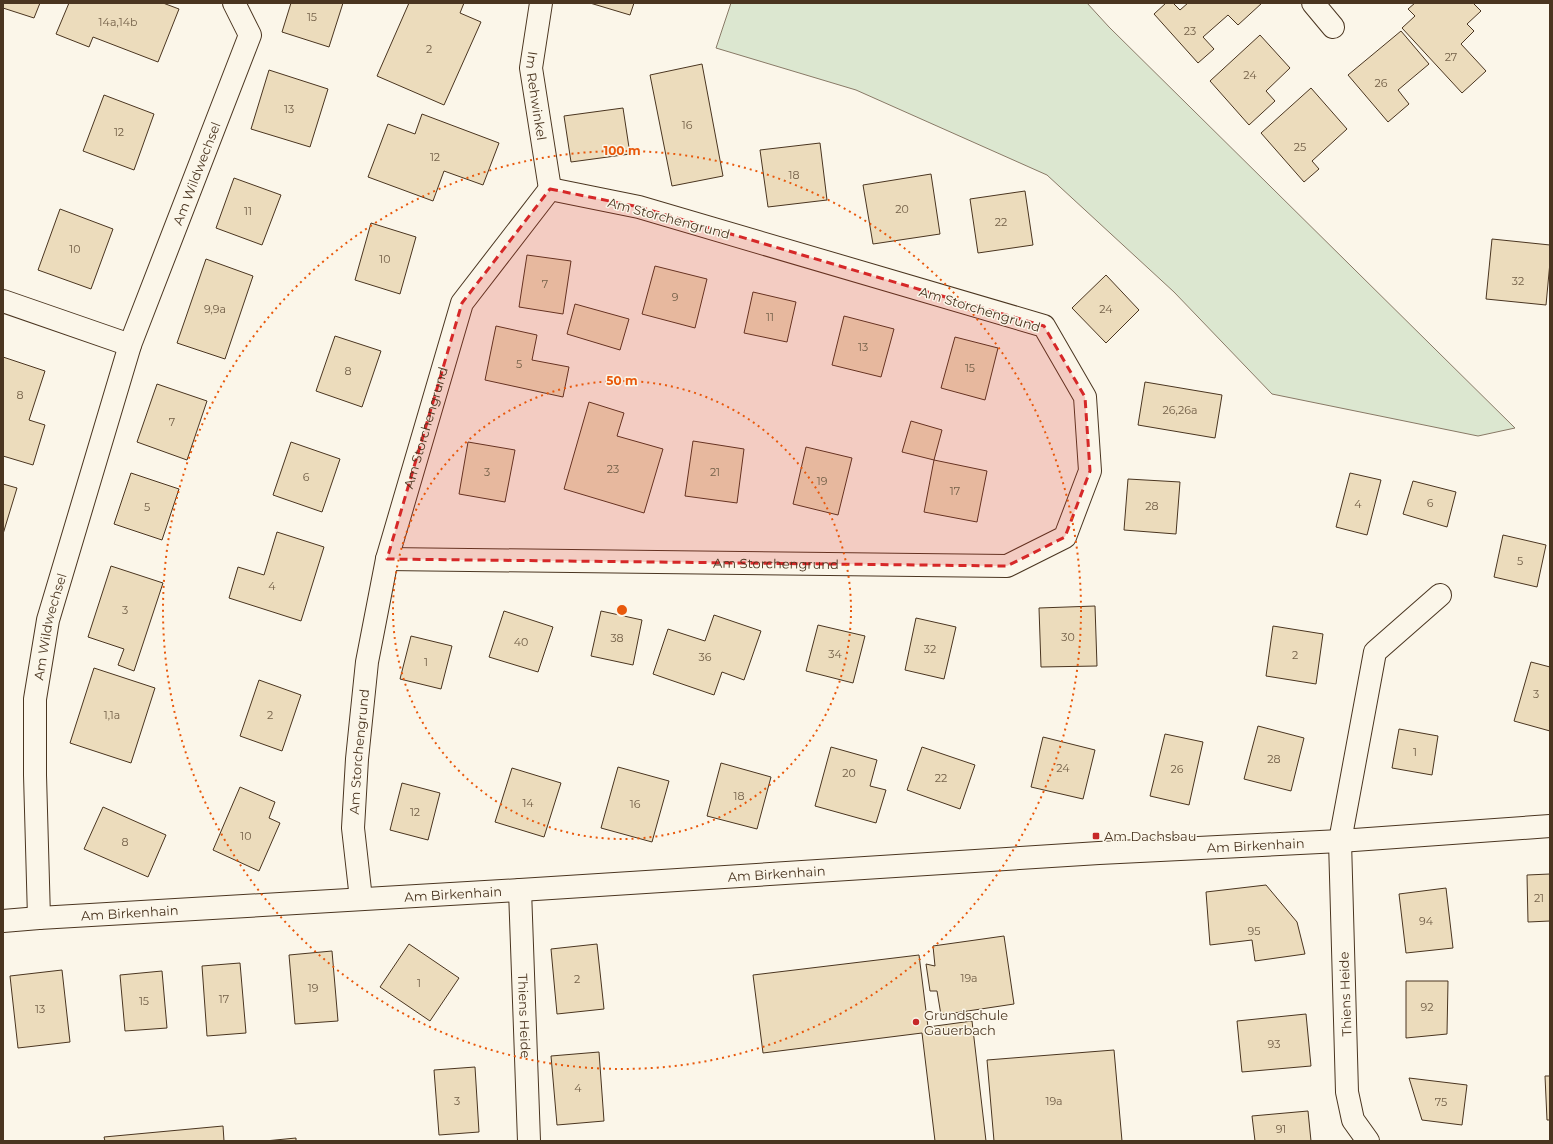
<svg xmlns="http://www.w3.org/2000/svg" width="1553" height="1144" font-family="Montserrat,sans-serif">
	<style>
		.green { fill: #dce7d0; stroke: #887966 }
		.building { fill: #ecdcbc; stroke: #4a3520 }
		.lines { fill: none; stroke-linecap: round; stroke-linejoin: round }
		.minor-casing { stroke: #4a3520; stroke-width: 24 }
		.minor { stroke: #fbf6e9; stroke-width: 22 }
		.marked { fill: #d62828; fill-opacity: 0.2; stroke: #d62828; stroke-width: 3; stroke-dasharray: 8 5; stroke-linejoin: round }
		.ring { fill: none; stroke: #e8590c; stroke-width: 2; stroke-dasharray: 2 4 }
		.poi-dot { fill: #c62828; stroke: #fbf6e9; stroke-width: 1.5 }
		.labels { text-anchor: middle; stroke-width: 3; stroke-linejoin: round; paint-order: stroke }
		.number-label { font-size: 11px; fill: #725f47 }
		.street-label { font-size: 13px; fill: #4a3520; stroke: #fbf6e9 }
		.poi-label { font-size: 13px; fill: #4a3520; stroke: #fbf6e9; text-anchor: start }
		.centre { fill: #e8590c; stroke: #fbf6e9; stroke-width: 2 }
		.ring-label { font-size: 12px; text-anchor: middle; font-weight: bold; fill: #e8590c; stroke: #fbf6e9; stroke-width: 3; stroke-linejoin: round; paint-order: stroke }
	</style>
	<rect width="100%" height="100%" fill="#fbf6e9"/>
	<path class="green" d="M731,3H1087L1109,27L1515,428L1478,436L1272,394L1174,292L1047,175L856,90L716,48Z"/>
	<g class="building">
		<path d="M3,3H40L34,18L3,8Z"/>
		<path d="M69,3H163L179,9L158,62L93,37L89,47L56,34Z"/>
		<path d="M291,3H343L329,47L282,32Z"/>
		<path d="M409,3H464L460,13L481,22L444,105L377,76Z"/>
		<path d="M590,3H634L630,15Z"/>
		<path d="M1166,3H1173L1180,10L1188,3H1262L1238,25L1228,15L1203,37L1214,49L1198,63L1154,14Z"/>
		<path d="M1415,3H1473L1481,11L1467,24L1474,31L1461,44L1486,71L1462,93L1402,28L1415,16L1408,9Z"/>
		<path d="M1401,31L1429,64L1398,90L1409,104L1388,122L1348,75Z"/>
		<path d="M1260,35L1290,68L1266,91L1275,101L1249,125L1210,81Z"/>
		<path d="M702,64L723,176L672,186L650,75Z"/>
		<path d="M269,70L328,89L310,147L251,129Z"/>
		<path d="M1311,88L1347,129L1312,161L1319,169L1304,182L1261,133Z"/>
		<path d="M104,95L154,114L134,170L83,151Z"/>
		<path d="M623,108L630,154L571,162L564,116Z"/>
		<path d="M422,114L499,143L483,185L444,171L433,201L368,177L388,124L415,134Z"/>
		<path d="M820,143L827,200L768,207L760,150Z"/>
		<path d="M931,174L940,234L873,244L863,185Z"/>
		<path d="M234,178L281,195L262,245L216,228Z"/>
		<path d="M1025,191L1033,245L978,253L970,199Z"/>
		<path d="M60,209L113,229L91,289L38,270Z"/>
		<path d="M371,223L416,237L400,294L355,280Z"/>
		<path d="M1492,239L1550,245V262L1546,305L1486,299Z"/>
		<path d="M527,255L571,261L563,314L519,307Z"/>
		<path d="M206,259L253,276L225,359L177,343Z"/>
		<path d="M655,266L707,279L695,328L642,314Z"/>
		<path d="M1106,275L1139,310L1106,343L1072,308Z"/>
		<path d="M753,292L796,302L787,342L744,333Z"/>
		<path d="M575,304L629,319L620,350L567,334Z"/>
		<path d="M844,316L894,329L881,377L832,365Z"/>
		<path d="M496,326L537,335L532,360L569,367L563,397L485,380Z"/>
		<path d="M335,336L381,351L362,407L316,391Z"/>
		<path d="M955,337L998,348L985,400L941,388Z"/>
		<path d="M3,357L45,371L29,420L45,425L33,465L3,456Z"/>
		<path d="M1145,382L1222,395L1215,438L1138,425Z"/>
		<path d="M157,384L207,401L187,460L137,442Z"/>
		<path d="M589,402L624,413L617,436L663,449L644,513L564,489Z"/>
		<path d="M911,421L942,430L934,460L902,452Z"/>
		<path d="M693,441L744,449L737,503L685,496Z"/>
		<path d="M291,442L340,459L322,512L273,495Z"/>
		<path d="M468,442L515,450L505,502L459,494Z"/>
		<path d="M806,447L852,458L838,515L793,504Z"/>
		<path d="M934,460L987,471L977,522L924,512Z"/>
		<path d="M131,473L179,489L162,540L114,524Z"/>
		<path d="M1350,473L1381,480L1367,535L1336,527Z"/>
		<path d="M1128,479L1180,482L1176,534L1124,530Z"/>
		<path d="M1413,481L1456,492L1447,527L1403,514Z"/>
		<path d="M3,484L17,488L3,534Z"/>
		<path d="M277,532L324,547L301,621L229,598L238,567L264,575Z"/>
		<path d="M1503,535L1546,545L1537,587L1494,577Z"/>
		<path d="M111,566L163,583L134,671L118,665L124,649L88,637Z"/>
		<path d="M1095,606L1097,666L1041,667L1039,608Z"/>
		<path d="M504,611L553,627L538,672L489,657Z"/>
		<path d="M601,611L642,620L633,665L591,656Z"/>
		<path d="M714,615L761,631L744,680L722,672L714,695L653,674L668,629L705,641Z"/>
		<path d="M916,618L956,627L944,679L905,670Z"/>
		<path d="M818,625L865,636L853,683L806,671Z"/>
		<path d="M1273,626L1323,634L1316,684L1266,676Z"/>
		<path d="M411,636L452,646L441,689L400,679Z"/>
		<path d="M1531,662L1550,667V731L1514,721Z"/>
		<path d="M94,668L155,688L131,763L70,743Z"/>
		<path d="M259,680L301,695L282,751L240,736Z"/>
		<path d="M1258,726L1304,738L1291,791L1244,779Z"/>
		<path d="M1399,729L1438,736L1432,775L1392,768Z"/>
		<path d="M1165,734L1203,742L1189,805L1150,796Z"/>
		<path d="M1043,737L1095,750L1083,799L1031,787Z"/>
		<path d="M831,747L877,760L870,786L886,790L876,823L815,806Z"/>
		<path d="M922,747L975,765L960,809L907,790Z"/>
		<path d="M721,763L771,777L757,829L707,816Z"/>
		<path d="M618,767L669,781L652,842L601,828Z"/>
		<path d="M512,768L561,783L544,837L495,822Z"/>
		<path d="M402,783L440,793L428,840L390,830Z"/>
		<path d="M240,787L275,802L269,818L280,823L259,871L213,850Z"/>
		<path d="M103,807L166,835L148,877L84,849Z"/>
		<path d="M1550,874V921L1528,922L1527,875Z"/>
		<path d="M1266,885L1297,922L1305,954L1255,961L1252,940L1210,945L1206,892Z"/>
		<path d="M1446,888L1453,948L1406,953L1399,894Z"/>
		<path d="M1004,936L1014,1004L941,1015L937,991H930L926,964L935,966L933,946Z"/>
		<path d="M409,944L459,978L430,1021L380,987Z"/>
		<path d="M597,944L604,1009L557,1014L551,949Z"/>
		<path d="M332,951L338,1021L295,1024L289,955Z"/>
		<path d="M919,955L928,1027L972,1021L986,1141H935L922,1033L763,1053L753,975Z"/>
		<path d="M240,963L246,1033L207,1036L202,966Z"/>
		<path d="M62,970L70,1042L18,1048L10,976Z"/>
		<path d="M162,971L167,1028L125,1031L120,975Z"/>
		<path d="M1406,981H1448L1447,1034L1406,1038Z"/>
		<path d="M1306,1014L1311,1066L1242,1072L1237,1021Z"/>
		<path d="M1114,1050L1122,1141H994L987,1060Z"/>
		<path d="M599,1052L604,1121L557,1125L551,1056Z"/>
		<path d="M475,1067L479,1132L439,1135L434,1070Z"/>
		<path d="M1545,1076H1550V1120H1547Z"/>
		<path d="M1409,1078L1467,1085L1462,1125L1422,1120Z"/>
		<path d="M1308,1111L1311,1141H1255L1252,1116Z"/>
		<path d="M223,1126L224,1141H105L104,1137Z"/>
		<path d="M296,1138V1141H265Z"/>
	</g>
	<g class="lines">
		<defs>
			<g id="minor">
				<path id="s1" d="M541,3L531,68L550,189"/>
				<path d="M1313,3L1333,27"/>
				<path d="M3,301L130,345"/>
				<path id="s2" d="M387,559L1007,566L1065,537L1090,471L1085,397L1044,326L639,207L550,189"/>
				<path id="s3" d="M520,890L529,1141"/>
				<path id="s4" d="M361,899L353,828L357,759L367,662L387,559L462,303L550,189"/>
				<path id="s5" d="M39,918L35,775V699L48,620L130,345L250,35L234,3"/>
				<path id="s6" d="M3,921L39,918L520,890L1099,853L1340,841L1550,826"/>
				<path d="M1368,1141L1353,1120L1347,1092L1340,841L1375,652L1440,595"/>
			</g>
		</defs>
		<use href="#minor" class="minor-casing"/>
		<use href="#minor" class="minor"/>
	</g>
	<path class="marked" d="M550,189L639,207L1044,326L1085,397L1090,471L1065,537L1007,566L387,559L462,303Z"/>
	<g class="ring">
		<circle cx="622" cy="610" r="229"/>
		<circle cx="622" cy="610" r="459"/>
	</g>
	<g class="poi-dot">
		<rect x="1092" y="832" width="8" height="8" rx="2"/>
		<circle cx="916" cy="1022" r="4"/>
	</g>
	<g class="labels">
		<g class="number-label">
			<text x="312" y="21">15</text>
			<text x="118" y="26">14a,14b</text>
			<text x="1190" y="35">23</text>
			<text x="429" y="53">2</text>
			<text x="1451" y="61">27</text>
			<text x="1250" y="79">24</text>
			<text x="1381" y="87">26</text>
			<text x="289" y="113">13</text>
			<text x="687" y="129">16</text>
			<text x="119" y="136">12</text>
			<text x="1300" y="151">25</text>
			<text x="435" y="161">12</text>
			<text x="794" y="179">18</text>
			<text x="902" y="213">20</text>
			<text x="248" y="215">11</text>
			<text x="1001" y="226">22</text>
			<text x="75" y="253">10</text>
			<text x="385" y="263">10</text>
			<text x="1518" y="285">32</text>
			<text x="545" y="288">7</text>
			<text x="675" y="301">9</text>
			<text x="215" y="313">9,9a</text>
			<text x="1106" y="313">24</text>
			<text x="770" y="321">11</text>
			<text x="863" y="351">13</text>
			<text x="519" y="368">5</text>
			<text x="970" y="372">15</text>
			<text x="348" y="375">8</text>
			<text x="20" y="399">8</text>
			<text x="1180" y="414">26,26a</text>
			<text x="172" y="426">7</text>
			<text x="613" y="473">23</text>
			<text x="487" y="476">3</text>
			<text x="715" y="476">21</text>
			<text x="306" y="481">6</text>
			<text x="822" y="485">19</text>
			<text x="955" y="495">17</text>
			<text x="1430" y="507">6</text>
			<text x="1358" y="508">4</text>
			<text x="1152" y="510">28</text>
			<text x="147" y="511">5</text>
			<text x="1520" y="565">5</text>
			<text x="272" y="590">4</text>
			<text x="125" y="614">3</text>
			<text x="1068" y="641">30</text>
			<text x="617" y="642">38</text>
			<text x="521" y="646">40</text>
			<text x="930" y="653">32</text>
			<text x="835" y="658">34</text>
			<text x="1295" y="659">2</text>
			<text x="705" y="661">36</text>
			<text x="426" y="666">1</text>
			<text x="1536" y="698">3</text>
			<text x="112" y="719">1,1a</text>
			<text x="270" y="719">2</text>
			<text x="1415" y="756">1</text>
			<text x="1274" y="763">28</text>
			<text x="1063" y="772">24</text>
			<text x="1177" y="773">26</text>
			<text x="849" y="777">20</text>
			<text x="941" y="782">22</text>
			<text x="739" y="800">18</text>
			<text x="528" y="807">14</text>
			<text x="635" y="808">16</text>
			<text x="415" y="816">12</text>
			<text x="246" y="840">10</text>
			<text x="125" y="846">8</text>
			<text x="1539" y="902">21</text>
			<text x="1426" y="925">94</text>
			<text x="1254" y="935">95</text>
			<text x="969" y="982">19a</text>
			<text x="577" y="983">2</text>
			<text x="419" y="987">1</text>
			<text x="313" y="992">19</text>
			<text x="224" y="1003">17</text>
			<text x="144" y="1005">15</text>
			<text x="1427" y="1011">92</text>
			<text x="40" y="1013">13</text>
			<text x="1274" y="1048">93</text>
			<text x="578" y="1092">4</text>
			<text x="457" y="1105">3</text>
			<text x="1054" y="1105">19a</text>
			<text x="1441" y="1106">75</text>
			<text x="1281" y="1133">91</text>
		</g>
		<g class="street-label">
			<text dy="5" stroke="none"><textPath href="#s1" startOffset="94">Im Rehwinkel</textPath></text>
			<text dy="5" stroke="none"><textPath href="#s5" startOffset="770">Am Wildwechsel</textPath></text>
			<text transform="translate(669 218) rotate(15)" y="5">Am Storchengrund</text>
			<text transform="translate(980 309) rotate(17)" y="5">Am Storchengrund</text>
			<text dy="5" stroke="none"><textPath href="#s4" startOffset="480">Am Storchengrund</textPath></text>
			<text dy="5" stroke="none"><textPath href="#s2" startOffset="389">Am Storchengrund</textPath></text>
			<text dy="5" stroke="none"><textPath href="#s5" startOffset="293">Am Wildwechsel</textPath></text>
			<text dy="5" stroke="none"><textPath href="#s4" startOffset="148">Am Storchengrund</textPath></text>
			<text dy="5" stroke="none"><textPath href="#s6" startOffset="1255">Am Birkenhain</textPath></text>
			<text dy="5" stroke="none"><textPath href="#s6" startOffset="775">Am Birkenhain</textPath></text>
			<text dy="5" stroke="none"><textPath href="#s6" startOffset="451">Am Birkenhain</textPath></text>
			<text dy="5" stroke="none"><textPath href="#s6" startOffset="127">Am Birkenhain</textPath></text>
			<text transform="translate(1345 994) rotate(-92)" y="5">Thiens Heide</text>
			<text dy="5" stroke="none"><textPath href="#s3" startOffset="126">Thiens Heide</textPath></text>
		</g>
		<g class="poi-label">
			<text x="1104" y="841">Am Dachsbau</text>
			<text x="924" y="1020">Grundschule<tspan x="924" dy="15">Gauerbach</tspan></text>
		</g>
	</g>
	<circle cx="622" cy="610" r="6" class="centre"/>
	<g class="ring-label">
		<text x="622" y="155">100 m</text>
		<text x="622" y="385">50 m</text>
	</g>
	<rect width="1553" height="1144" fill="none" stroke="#4a3520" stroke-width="8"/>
</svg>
